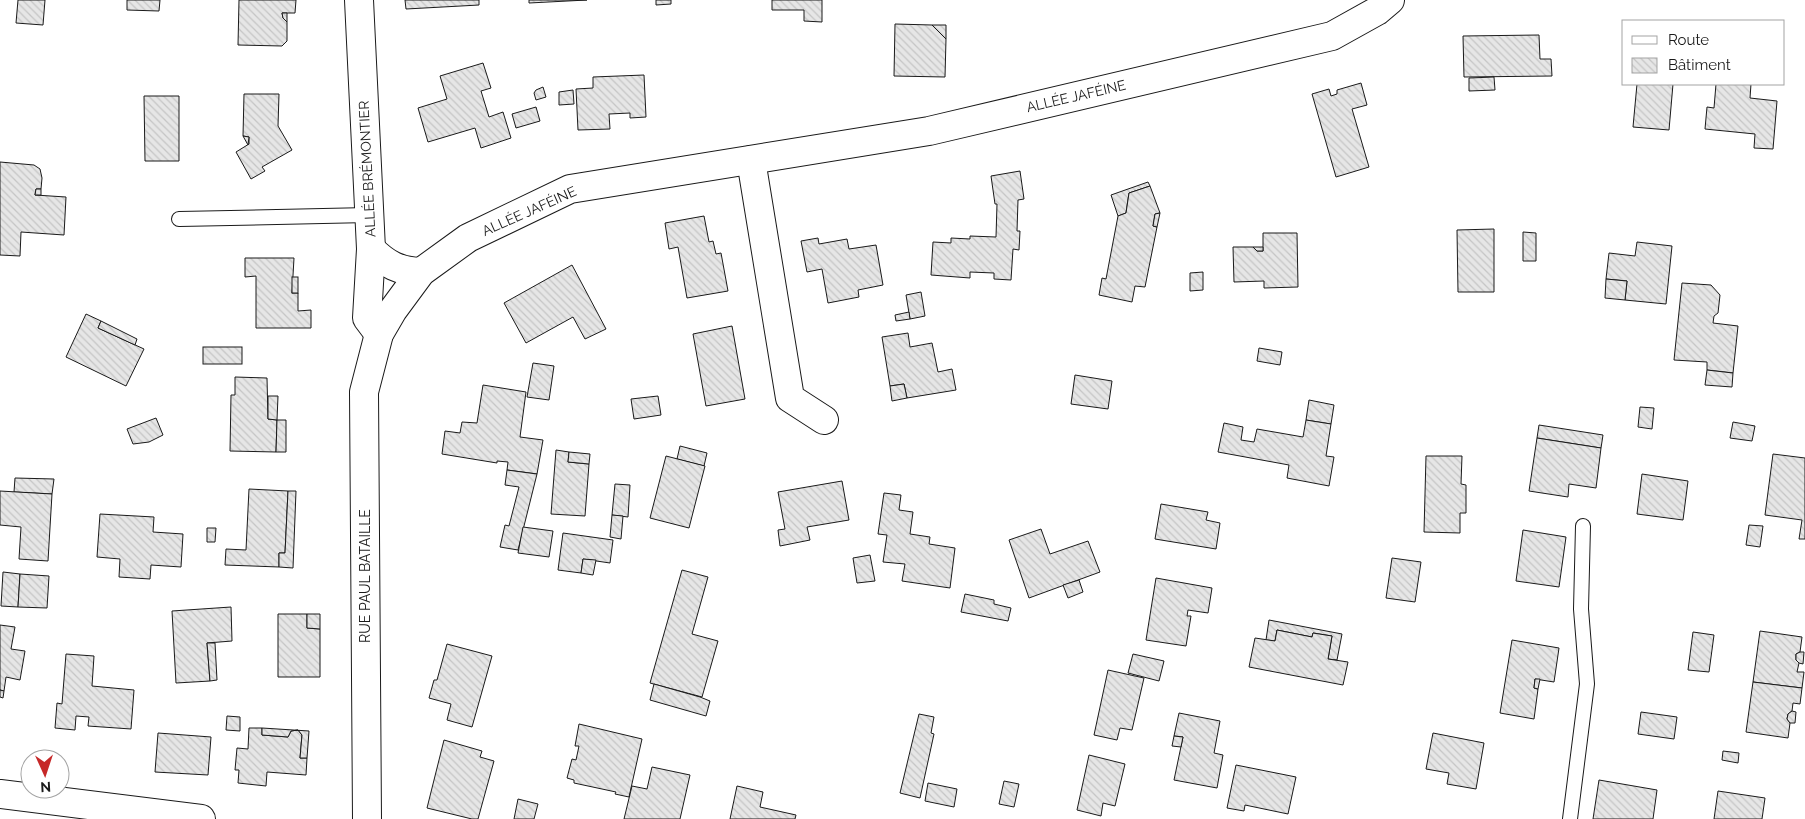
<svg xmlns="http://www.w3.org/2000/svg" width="1805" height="819" font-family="Raleway,sans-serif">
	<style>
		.building { fill: url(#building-back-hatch); stroke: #1a1a1a }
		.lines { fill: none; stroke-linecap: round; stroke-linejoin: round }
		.lane-casing { stroke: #1a1a1a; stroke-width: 16 }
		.street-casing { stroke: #1a1a1a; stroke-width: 30 }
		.lane { stroke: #fff; stroke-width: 14 }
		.street { stroke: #fff; stroke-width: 28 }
		.labels { text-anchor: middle; stroke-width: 4; stroke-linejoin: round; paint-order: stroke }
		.street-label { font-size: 14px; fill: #1a1a1a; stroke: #fff }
	</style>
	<defs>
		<pattern id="building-back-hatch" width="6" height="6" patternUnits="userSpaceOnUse" patternTransform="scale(1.25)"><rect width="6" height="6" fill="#e6e6e6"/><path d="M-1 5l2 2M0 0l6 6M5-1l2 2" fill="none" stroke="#c5c5c5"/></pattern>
	</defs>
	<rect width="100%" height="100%" fill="#fff"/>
	<g class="building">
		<path d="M18,0H45L43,25L16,23Z"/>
		<path d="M127,0H160L159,11L127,10Z"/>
		<path d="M239,0H296L295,13H282L283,18L287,22V41L282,46L238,45Z"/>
		<path d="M405,0H479V5L406,9Z"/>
		<path d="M529,0H587L529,3Z"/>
		<path d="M656,0H671V4L656,5Z"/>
		<path d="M772,0H822V22L804,21V10H772Z"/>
		<path d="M282,13H287V22L283,18Z"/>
		<path d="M895,24L932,25L946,39L945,77L894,76Z"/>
		<path d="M932,25H946V39Z"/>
		<path d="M1539,35L1540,59H1551L1552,76L1464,77L1463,36Z"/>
		<path d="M483,63L491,88L481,91L489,117L503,112L511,138L481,148L475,128L428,142L418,108L447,99L440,76Z"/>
		<path d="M644,75L646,117L630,118V113L609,114L610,129L578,130L576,89L593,88V77Z"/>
		<path d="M1494,77L1495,90L1469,91V78Z"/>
		<path d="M1361,83L1367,105L1352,109L1369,167L1336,177L1312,94L1329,89L1331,96L1337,94V90Z"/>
		<path d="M1637,84H1673L1669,130L1633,127Z"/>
		<path d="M1716,84H1751L1750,98L1777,101L1773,149L1754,148L1755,134L1705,129L1707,107L1714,108Z"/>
		<path d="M543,87L546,97L536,100L534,93L536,90Z"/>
		<path d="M573,90L574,104L559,105V92Z"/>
		<path d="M244,94H279L278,126L292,150L262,167L265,171L251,179L236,152L249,144V137L243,136Z"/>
		<path d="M144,96H179V161H145Z"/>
		<path d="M536,107L540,121L516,128L512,114Z"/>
		<path d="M243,136L249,137L248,145Z"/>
		<path d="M0,162L34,165L40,169L42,178L41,189H36L35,195L66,197L64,235L21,232L20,256L0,255Z"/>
		<path d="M1020,171L1024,199L1018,200L1017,231H1020L1019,250L1013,249L1011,280L994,279V273L970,272V278L931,275L933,242L951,243V238L970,239V236L996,237L997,204H995L991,176Z"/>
		<path d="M1148,182L1150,186L1129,193L1126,213L1118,216L1111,195Z"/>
		<path d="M1150,186L1160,213L1155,214L1153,226L1157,227L1145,287L1135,286L1132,302L1099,295L1102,278L1106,279L1118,216L1126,213L1129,193Z"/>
		<path d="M36,189H41V195H35Z"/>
		<path d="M1160,213L1157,227L1153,226L1155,214Z"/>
		<path d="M704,216L709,242L713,241L716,254L721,253L728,291L687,298L678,247L669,249L665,223Z"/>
		<path d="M1494,229V292H1458L1457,230Z"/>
		<path d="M1523,232L1536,233V261H1523Z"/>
		<path d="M1263,233H1297L1298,287L1264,288V281L1234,282L1233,247H1253L1257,251H1263Z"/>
		<path d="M818,238L819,244L847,239L849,249L876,245L883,285L858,290L859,297L828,303L822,269L807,272L801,241Z"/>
		<path d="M1637,242L1672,246L1666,304L1625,300L1627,281L1606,279L1609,253L1635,256Z"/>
		<path d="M1253,247H1263V251H1257Z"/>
		<path d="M245,258H294L292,293H298V311L311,310V328H256V276L245,277Z"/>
		<path d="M572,265L606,329L585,339L573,317L526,343L504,303Z"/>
		<path d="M1203,272V290L1190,291V273Z"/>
		<rect x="292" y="277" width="6" height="16"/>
		<path d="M1606,279L1627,281L1625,300L1605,298Z"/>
		<path d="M1682,283L1711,285L1720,295L1718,313L1714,316L1713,323L1738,326L1733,373L1707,370V362L1674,360Z"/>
		<path d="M921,292L925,316L910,319L906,295Z"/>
		<path d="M909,312L910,319L896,321L895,315Z"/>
		<path d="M86,314L101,321L98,328L144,349L126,386L66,357Z"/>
		<path d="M101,321L137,339L135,345L98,328Z"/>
		<path d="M732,326L745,399L706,406L693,334Z"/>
		<path d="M908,333L910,347L932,343L938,372L952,369L956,390L907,398L904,384L890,386L882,337Z"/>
		<rect x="203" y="347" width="39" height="17"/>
		<path d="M1259,348L1282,352L1280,365L1257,361Z"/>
		<path d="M533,363L554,366L549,400L527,397Z"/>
		<path d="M1707,370L1733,373L1732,387L1705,385Z"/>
		<path d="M1075,375L1112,381L1108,409L1071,404Z"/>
		<path d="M235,377L267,378L268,419L277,420L276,452L230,451L231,395H235Z"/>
		<path d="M904,384L907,398L892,401L890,386Z"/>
		<path d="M483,385L526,392L520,437L543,440L537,474L507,470L508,462L497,461V463L442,454L445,431L460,433L462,422L477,423Z"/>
		<path d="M268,396H278L277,420L268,419Z"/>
		<path d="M658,396L661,415L634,419L631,399Z"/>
		<path d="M1309,400L1334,405L1331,424L1306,420Z"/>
		<path d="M1640,407L1654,408L1652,429L1638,427Z"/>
		<path d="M156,418L163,435L149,442L133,444L127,429Z"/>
		<path d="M277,420H286V452H276Z"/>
		<path d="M1306,420L1331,424L1326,456L1334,457L1329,486L1287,478L1289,465L1218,452L1224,423L1243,427L1241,440L1254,442L1257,429L1303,437Z"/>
		<path d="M1733,422L1755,426L1752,441L1730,438Z"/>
		<path d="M1539,425L1603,435L1601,448L1537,438Z"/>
		<path d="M1537,438L1601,448L1596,488L1569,484L1568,497L1529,491Z"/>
		<path d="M680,446L707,453L704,466L677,459Z"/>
		<path d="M556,450L569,452L568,462L589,464L585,516L551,514Z"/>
		<path d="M569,452L590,454L589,464L568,462Z"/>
		<path d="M1773,454L1805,458V539H1799L1802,520L1765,515Z"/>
		<path d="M666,456L705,466L689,528L650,518Z"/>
		<path d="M1426,456H1462L1461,484L1466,485V513H1460V533L1424,532Z"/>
		<path d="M507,470L537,474L518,550L500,547L505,525L509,526L519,487L505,485Z"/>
		<path d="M1642,474L1688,481L1683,520L1637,514Z"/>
		<path d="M15,478L54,479L52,494L14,492Z"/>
		<path d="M842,481L849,520L807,527L810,540L780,546L778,530L785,529L778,492Z"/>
		<path d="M615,484L630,485L628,517L612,515Z"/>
		<path d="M249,489L288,491L285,553H279V567L225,565L226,549L246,550Z"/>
		<path d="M0,491L52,494L48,561L19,559L21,527L0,525Z"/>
		<path d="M288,491H296L293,568L279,567V553H285Z"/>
		<path d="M884,493L901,495L899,510L913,512L910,534L930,537L929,544L955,548L950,588L902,581L905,564L883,562L887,535L878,534Z"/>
		<path d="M1161,504L1208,512L1206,520L1220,523L1216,549L1155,539Z"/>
		<path d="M100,514L154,517L153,532L183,534L181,567L151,565L150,579L119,577L120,559L97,557Z"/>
		<path d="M612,515L623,516L621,539L610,537Z"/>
		<path d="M1749,525L1763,526L1760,547L1746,545Z"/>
		<path d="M523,527L553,531L549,557L518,553Z"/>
		<path d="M207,528H216L215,542H207Z"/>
		<path d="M1041,529L1050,554L1088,541L1100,572L1029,598L1009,540Z"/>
		<path d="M1523,530L1566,537L1559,587L1516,581Z"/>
		<path d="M563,533L613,540L610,563L583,559L581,573L558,570Z"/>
		<path d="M870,555L875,581L857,583L853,558Z"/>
		<path d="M1392,558L1421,562L1415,602L1386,598Z"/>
		<path d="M583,559L596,560L593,575L581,573Z"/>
		<path d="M682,570L708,577L692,634L718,641L702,697L650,683Z"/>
		<path d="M3,572L20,574L18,607L1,606Z"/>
		<path d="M20,574L49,576L47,608L18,607Z"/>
		<path d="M1156,578L1212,588L1208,613L1188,610L1187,616H1191L1186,646L1146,640Z"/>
		<path d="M1079,580L1083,592L1068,598L1063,585Z"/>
		<path d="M965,594L994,600V604L1011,608L1008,621L961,612Z"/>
		<path d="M231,607L232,641L207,643L210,681L176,683L172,611Z"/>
		<path d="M278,614H307V628L320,629V677H278Z"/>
		<path d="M307,614H320V629L307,628Z"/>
		<path d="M1269,620L1342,634L1337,660L1328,659L1332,636L1313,633L1312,637L1277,630L1275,641L1266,640Z"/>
		<path d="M0,625L15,627L11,649L25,651L20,680L6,677L4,691L0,690Z"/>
		<path d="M1277,630L1312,637L1313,633L1332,636L1328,659L1348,662L1343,685L1249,667L1255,638L1275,641Z"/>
		<path d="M1760,631L1802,637L1800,652L1796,654V660L1799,663L1797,672H1804L1802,688L1753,682Z"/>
		<path d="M1693,632L1714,635L1709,672L1688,670Z"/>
		<path d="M1512,640L1559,648L1554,682L1535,679L1534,688L1538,689L1534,719L1500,713Z"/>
		<path d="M207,643H215L217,680L210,681Z"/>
		<path d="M447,644L492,656L472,727L447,720L451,704L429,698L434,680H437Z"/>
		<path d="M1800,652H1804L1803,664L1799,663L1796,660V654Z"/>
		<path d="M66,654L94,656L92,686L134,690L131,729L88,726L89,717L76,716L75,730L55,728L57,703L62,704Z"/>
		<path d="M1133,654L1164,661L1159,681L1128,673Z"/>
		<path d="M1108,670L1144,678L1132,730L1120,728L1117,740L1094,735Z"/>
		<path d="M1535,679H1540L1538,689L1534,688Z"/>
		<path d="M1753,682L1802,688L1800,704L1793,703L1792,711L1788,714L1787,719L1790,723L1788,738L1746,732Z"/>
		<path d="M654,684L700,697L710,701L706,716L650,700Z"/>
		<path d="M0,690L4,691L3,698L0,697Z"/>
		<path d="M1792,711L1796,712L1795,723H1790L1787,719L1788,714Z"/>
		<path d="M1641,712L1677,717L1674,739L1638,734Z"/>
		<path d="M1179,713L1220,721L1214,753L1223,755L1217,788L1174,780L1183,737L1174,736Z"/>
		<path d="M919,714L934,717L931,733L934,734L920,798L900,793Z"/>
		<path d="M227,716L240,717V731L226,730Z"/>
		<path d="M579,724L642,739L629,797L615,794L616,792L574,783V780L567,778L572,759L576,760L579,746H575Z"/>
		<path d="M249,728H262V735L288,737L291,731L298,730L302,735L300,758H307L306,775L267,772L266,786L238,783L239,770H235L237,748L248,749Z"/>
		<path d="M262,728L309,731L307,758H300L302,735L298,730L291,731L288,737L262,735Z"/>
		<path d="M158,733L211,737L208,775L155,772Z"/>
		<path d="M1433,733L1484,743L1476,789L1447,784L1449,773L1426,769Z"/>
		<path d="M1174,736L1183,737L1181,747L1172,746Z"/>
		<path d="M444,740L482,751L480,757L494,761L478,819H472L427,808Z"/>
		<path d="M1723,751L1739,753L1738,763L1722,760Z"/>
		<path d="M1089,755L1125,764L1115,806L1103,803L1101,816L1077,810Z"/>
		<path d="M1236,765L1296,777L1288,814L1245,805L1244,811L1227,808Z"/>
		<path d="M652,767L690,775L680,819H624L632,786L647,789Z"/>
		<path d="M1599,780L1657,790L1653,819H1593Z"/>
		<path d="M1004,781L1019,784L1014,807L999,804Z"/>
		<path d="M928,783L957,789L954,807L925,801Z"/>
		<path d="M737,786L763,792L760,807L796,815L795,819H730Z"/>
		<path d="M1718,791L1765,798L1762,819H1714Z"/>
		<path d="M518,799L538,804L534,819H514Z"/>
	</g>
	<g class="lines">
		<defs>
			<g id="lane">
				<path d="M179,219L369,215"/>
				<path d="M1570,819L1587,684L1581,609L1583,526"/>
			</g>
			<g id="street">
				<path d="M359,0L371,249L367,318L379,334"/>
				<path d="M751,160L790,398L824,420"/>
				<path d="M371,249C387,265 399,271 421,272"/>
				<path d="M0,794L201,819"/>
				<path d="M367,819L364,392L379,334L393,310L421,272L468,238L570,189L929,131L1332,36L1377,11L1390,0"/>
			</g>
		</defs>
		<use href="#lane" class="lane-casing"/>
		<use href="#street" class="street-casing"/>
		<use href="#lane" class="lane"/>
		<use href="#street" class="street"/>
	</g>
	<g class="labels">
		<g class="street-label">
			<text transform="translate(1076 96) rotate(-13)" y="5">ALLÉE JAFÉINE</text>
			<text transform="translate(367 169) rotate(-93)" y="5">ALLÉE BRÉMONTIER</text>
			<text transform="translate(529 211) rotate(-24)" y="5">ALLÉE JAFÉINE</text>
			<text transform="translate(365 576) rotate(-90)" y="5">RUE PAUL BATAILLE</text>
		</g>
	</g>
	<rect x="1622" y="20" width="162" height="65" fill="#ffffff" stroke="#a3a3a3"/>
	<rect x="1632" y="36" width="25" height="8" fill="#ffffff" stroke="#a3a3a3"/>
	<text x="1668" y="45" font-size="15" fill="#1a1a1a">Route</text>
	<rect x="1632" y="58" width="25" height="15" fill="url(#building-back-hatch)" stroke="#a3a3a3"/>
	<text x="1668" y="70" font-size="15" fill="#1a1a1a">Bâtiment</text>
	<g transform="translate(45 774) rotate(177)"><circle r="24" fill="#ffffff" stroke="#a3a3a3"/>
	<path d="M0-4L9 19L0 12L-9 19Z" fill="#c62828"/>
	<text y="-8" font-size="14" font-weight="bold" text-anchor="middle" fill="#1a1a1a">N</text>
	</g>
</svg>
